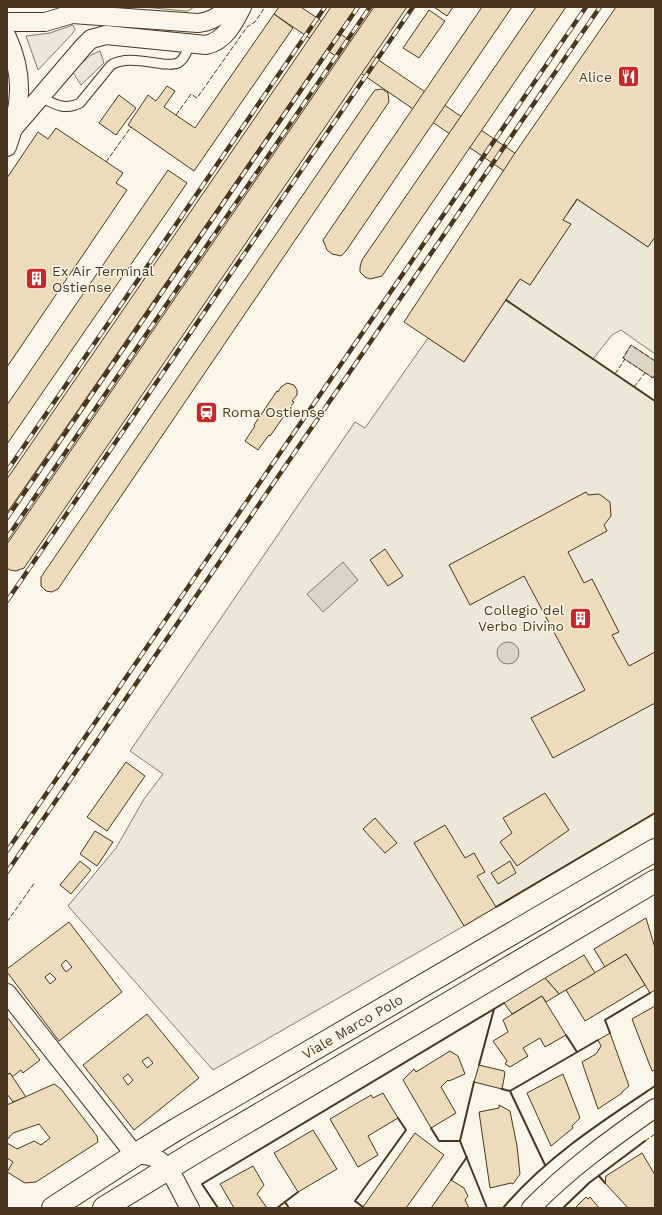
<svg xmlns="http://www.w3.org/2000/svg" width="662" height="1215" font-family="'Work Sans',sans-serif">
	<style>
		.green { fill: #ede6d9; stroke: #887966 }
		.parking { fill: #ede7d9; stroke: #887966 }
		.water { fill: #dcd4c6; stroke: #887966 }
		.building { fill: #ecdcbc; stroke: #4a3520; fill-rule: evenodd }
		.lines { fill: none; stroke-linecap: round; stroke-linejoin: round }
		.service-casing { stroke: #4a3520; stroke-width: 11 }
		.minor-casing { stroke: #4a3520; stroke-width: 20 }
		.primary-casing { stroke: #4a3520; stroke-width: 24 }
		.service { stroke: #fbf6e9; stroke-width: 9 }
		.minor { stroke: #fbf6e9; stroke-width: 18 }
		.primary { stroke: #fbf6e9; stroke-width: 22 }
		.rail-casing { stroke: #4a3520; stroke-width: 4.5 }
		.rail { stroke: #fbf6e9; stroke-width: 3; stroke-dasharray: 9; stroke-linecap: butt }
		.fence { stroke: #4a3520; stroke-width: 1; stroke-dasharray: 5 2; stroke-linecap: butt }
		.wall { stroke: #4a3520; stroke-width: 2 }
		.labels { text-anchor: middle; stroke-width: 3; stroke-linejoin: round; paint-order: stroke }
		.poi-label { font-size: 14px; fill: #4a3520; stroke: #fbf6e9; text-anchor: end }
		.street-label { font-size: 14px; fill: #4a3520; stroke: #fbf6e9 }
	</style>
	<rect width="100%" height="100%" fill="#fbf6e9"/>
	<g class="green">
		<path d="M144,7H194L188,11H184Z"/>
		<path d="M73,25L75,29L73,33L38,70L26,36L50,33Z"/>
		<path d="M506,300L655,401V813L464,926L213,1070L68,906L116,848L144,799L163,774L130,751L355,422L365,428L428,338L464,362Z"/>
	</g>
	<g class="parking">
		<path d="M100,51L104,63L81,85L72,71L91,55Z"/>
		<path d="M577,199L648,247L655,237V354L621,330L612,335L593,359L506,300L520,279L530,285L570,225L563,220Z"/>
	</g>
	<g class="water">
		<path d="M631,345L655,361V374L653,378L623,358Z"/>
		<path d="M343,562L358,580L323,612L307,594Z"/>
		<circle cx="508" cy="653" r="11"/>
	</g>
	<g class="building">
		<path d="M279,7H301L579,197L567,214L274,14Z"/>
		<path d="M331,7H356L7,513V479Z"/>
		<path d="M374,7H407L24,568L16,571L10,570L7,568V544Z"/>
		<path d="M434,7H453L447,16Z"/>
		<path d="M482,7H512L346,251L341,256L332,254L327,250L323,240Z"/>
		<path d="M536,7H566L382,276L370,279L365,277L360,272V267L362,260Z"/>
		<path d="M616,7H655V237L648,247L577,199L563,220L571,224L530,285L520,279L464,362L404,322L515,153Z"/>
		<path d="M429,10L445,21L419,58L403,48Z"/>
		<path d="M274,14L293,28L194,171L128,125L148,95L156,101L167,86L175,91L164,107L195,128Z"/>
		<path d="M382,89L388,93L389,102L58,589L52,592L46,591L41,586V577L372,94L375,90Z"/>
		<path d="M119,95L136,108L116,135L99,123Z"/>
		<path d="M56,128L123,173L116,183L127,190L7,367V178L38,132L48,139Z"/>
		<path d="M168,170L187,183L7,444V405Z"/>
		<path d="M287,383L294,385L297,390V395L292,401L294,402L270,436L269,435L258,450L245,441L255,426L254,425L277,391L278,392L281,387Z"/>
		<path d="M586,492L588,495L599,494L610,502L611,516L604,525L607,531L568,552L584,583L592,579L619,632L612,635L629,666L655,652V703L553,758L531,718L585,690L524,576L470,605L449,565Z"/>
		<path d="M385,549L403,576L388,586L370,560Z"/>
		<path d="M126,762L145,776L107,831L87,817Z"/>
		<path d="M545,793L569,830L517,866L500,842L512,833L503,818Z"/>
		<path d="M375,818L397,843L385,853L363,829Z"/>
		<path d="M445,825L465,858L474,853L485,872L477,876L496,907L464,926L414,843Z"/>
		<path d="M95,831L113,842L97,866L80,854Z"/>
		<path d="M80,861L91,870L71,894L60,885Z"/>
		<path d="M510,861L516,873L498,884L491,873Z"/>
		<path d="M646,918L655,948V990L650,993L626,954L605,967L594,949Z"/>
		<path d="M69,922L122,992L59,1041L7,972V969ZM66,960L72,967L66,972L61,965ZM50,973L56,979L50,984L45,977Z"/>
		<path d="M626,954L645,985L585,1021L566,990Z"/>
		<path d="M584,955L595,973L559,994L545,978Z"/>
		<path d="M545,978L559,994L546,1002L542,996L512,1014L504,1003Z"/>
		<path d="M542,996L566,1035L545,1047L540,1038L523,1048L528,1056L510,1067L505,1064L507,1061L493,1041L508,1032L503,1020Z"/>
		<path d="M655,1006V1070L652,1071L632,1019Z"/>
		<path d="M147,1014L199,1078L134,1130L83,1065ZM148,1057L153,1063L147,1068L142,1061ZM128,1074L133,1080L128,1085L123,1078Z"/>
		<path d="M7,1017L40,1060L23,1073L21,1070L12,1077L10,1073L7,1075Z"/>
		<path d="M610,1033L629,1086L622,1092V1093L598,1109L582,1062L596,1054L601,1046L598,1040Z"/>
		<path d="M450,1051L458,1056L465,1074L449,1081L448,1080L441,1087L456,1113L431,1128L403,1080L414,1069L416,1072Z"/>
		<path d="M479,1065L504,1071L505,1073L502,1089L474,1082Z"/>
		<path d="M10,1073L26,1097L13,1102L7,1094V1075Z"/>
		<path d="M563,1074L580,1118L572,1126L573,1128L551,1146L527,1093Z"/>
		<path d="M54,1084L61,1089L97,1136L98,1142L36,1182L25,1183L7,1172L13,1162L7,1158V1143L17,1149L34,1141L41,1145L50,1138L39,1124L13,1133L7,1140V1105Z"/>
		<path d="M383,1093L398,1118L368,1136L378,1155L358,1167L330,1119L371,1095L373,1098Z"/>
		<path d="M499,1105L510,1111L517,1146L520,1174L513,1184L511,1183L490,1188L479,1112L499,1108Z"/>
		<path d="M313,1130L337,1169L298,1192L274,1153Z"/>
		<path d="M415,1133L444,1155L406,1208H364L363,1207Z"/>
		<path d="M642,1153L655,1175V1208H628L605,1183L606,1176Z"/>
		<path d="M253,1166L264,1185L257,1194L267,1208H234L220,1184Z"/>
		<path d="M451,1180L464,1188L468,1196L465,1200L469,1208H431Z"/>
		<path d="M586,1197L588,1199L590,1197L599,1208H575Z"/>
	</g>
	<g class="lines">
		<defs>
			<path id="service" d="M40,97C54,104 65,111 80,103L111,65C125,56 147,62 163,64C168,64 174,65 178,63C185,59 187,51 189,44"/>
			<g id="minor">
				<path d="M72,14L198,23C211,22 220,16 229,7"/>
				<path d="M7,22H45L72,14L76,7"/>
				<path d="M7,37C25,76 21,107 7,147"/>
				<path d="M12,130L83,47L91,39L106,35L206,45C225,41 234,23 242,7"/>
				<path d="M7,993L135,1155C169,1151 175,1184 190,1208"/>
				<path d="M531,1208C569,1169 611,1139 655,1108"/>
			</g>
			<g id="primary">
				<path id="s1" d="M53,1208L135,1155L177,1129L655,850"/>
				<path d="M104,1208L192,1154L483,983L655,881"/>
			</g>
		</defs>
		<use href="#service" class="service-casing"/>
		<use href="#minor" class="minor-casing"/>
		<use href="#primary" class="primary-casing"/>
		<use href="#service" class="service"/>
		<use href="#minor" class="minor"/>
		<use href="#primary" class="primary"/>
		<defs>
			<g id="rail">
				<path d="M7,471L325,7"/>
				<path d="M7,518L358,7"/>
				<path d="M7,538L370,7"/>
				<path d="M7,601L413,7"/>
				<path d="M7,851L586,7"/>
				<path d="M7,872L600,7"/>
			</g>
		</defs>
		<use href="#rail" class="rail-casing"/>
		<use href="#rail" class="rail"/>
		<g class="fence">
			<path d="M176,115L191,94L197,98L247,27L255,22L265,7"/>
			<path d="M106,162L131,127"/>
			<path d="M655,361L631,345L623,358L653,378L655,374"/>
			<path d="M615,374L625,359"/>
			<path d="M634,387L645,373"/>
			<path d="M7,922L35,882"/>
			<path d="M645,1141L655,1134"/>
		</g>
		<g class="wall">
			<path d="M506,300L655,401"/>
			<path d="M496,907L655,813"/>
			<path d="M610,1033L605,1020L650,993"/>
			<path d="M566,1035L577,1052"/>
			<path d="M479,1065L494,1009"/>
			<path d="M474,1082L460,1141L487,1208"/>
			<path d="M502,1089L510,1091"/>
			<path d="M431,1128L439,1141H460"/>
			<path d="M545,1165L510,1091L598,1040"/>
			<path d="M599,1176L605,1183"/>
			<path d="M451,1180L467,1157"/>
			<path d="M285,1202L289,1208"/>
			<path d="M363,1207L355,1201L406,1130L398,1118"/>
			<path d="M218,1208L202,1184L504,1003"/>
			<path d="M277,1208L298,1192"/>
			<path d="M503,1208C545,1158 601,1122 655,1086"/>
			<path d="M563,1208L589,1183L645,1141"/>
		</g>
	</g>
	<defs>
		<symbol id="restaurant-square" viewBox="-11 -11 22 22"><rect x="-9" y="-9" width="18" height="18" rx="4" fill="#c62828" stroke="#fbf6e9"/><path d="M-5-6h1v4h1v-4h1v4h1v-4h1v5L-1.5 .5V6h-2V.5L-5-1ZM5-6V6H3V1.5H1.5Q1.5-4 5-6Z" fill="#fff"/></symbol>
		<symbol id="building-square" viewBox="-11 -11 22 22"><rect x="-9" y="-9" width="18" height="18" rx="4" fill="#c62828" stroke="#fbf6e9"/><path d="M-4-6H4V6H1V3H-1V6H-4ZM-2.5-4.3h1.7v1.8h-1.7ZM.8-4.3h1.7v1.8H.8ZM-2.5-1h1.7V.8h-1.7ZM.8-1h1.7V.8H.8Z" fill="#fff"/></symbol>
		<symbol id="station-square" viewBox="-11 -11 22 22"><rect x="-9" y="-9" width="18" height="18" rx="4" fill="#c62828" stroke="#fbf6e9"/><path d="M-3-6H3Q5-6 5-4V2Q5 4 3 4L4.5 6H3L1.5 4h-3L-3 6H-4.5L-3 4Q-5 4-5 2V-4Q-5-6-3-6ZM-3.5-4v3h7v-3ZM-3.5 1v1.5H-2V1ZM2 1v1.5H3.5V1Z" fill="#fff"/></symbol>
	</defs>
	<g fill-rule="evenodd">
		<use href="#restaurant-square" x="616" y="64" width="25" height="25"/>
		<use href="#building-square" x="24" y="266" width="25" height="25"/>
		<use href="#station-square" x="194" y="400" width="25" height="25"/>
		<use href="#building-square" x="568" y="606" width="25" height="25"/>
	</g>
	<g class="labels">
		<g class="poi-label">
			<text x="612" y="82">Alice</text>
			<text x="52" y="276" text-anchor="start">Ex Air Terminal<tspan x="52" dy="16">Ostiense</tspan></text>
			<text x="222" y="417" text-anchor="start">Roma Ostiense</text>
			<text x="564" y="615">Collegio del<tspan x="564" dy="16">Verbo Divino</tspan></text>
		</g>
		<g class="street-label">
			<text dy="5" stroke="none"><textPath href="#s1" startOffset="350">Viale Marco Polo</textPath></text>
		</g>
	</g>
	<rect width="662" height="1215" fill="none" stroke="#4a3520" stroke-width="16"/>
</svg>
